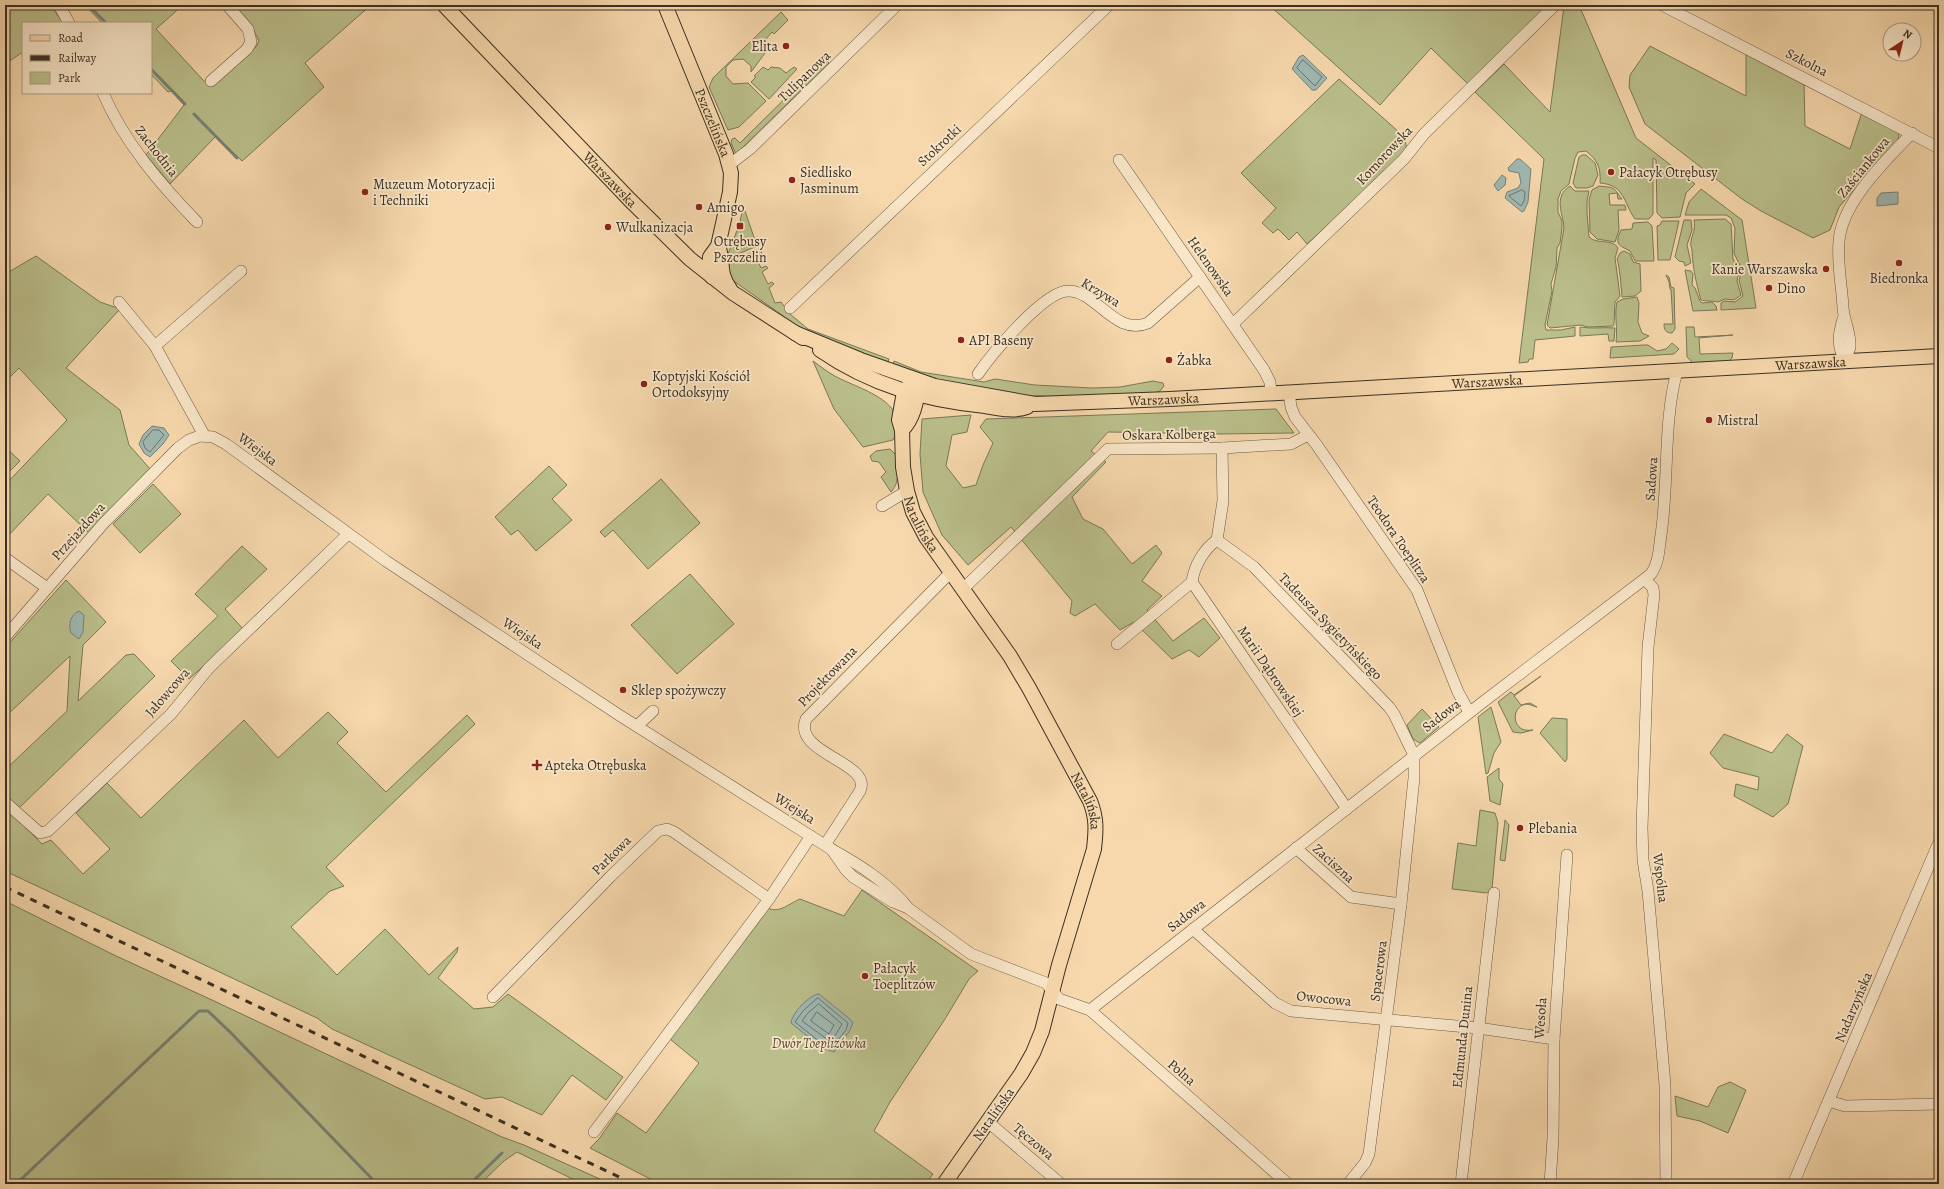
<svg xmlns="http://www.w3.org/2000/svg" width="1944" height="1189" font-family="Alegreya,serif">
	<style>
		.green { fill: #babf8b; stroke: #7a7857 }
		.water { fill: #9fb8b2; stroke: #778279 }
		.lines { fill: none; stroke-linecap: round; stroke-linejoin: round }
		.shore { stroke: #6d746a; stroke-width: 1 }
		.stream { stroke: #778279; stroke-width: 3 }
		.minor-casing { stroke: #6a5a45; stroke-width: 12 }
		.major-casing { stroke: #3b3023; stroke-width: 16 }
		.minor { stroke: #f9e6c9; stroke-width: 11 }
		.major { stroke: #f6d8ac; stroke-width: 14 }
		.rail { stroke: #3b3023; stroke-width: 3; stroke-dasharray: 7 7; stroke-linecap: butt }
		.poi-dot { fill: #8f2418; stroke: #f9e6c9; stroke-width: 1.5 }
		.labels { text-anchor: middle; stroke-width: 3.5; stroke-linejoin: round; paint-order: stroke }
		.poi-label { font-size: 14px; fill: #3b3023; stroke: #f9e6c9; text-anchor: start }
		.street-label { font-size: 14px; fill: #3b3023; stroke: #f9e6c9 }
		.park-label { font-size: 14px; font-style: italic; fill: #544d38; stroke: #f9e6c9 }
	</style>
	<rect width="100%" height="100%" fill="#f6d8ac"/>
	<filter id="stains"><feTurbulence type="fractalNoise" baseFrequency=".005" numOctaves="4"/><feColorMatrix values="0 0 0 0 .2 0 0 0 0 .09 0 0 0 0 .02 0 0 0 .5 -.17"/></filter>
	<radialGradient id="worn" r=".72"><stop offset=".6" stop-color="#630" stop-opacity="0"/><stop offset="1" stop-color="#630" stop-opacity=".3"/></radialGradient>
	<g class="green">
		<path d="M8,5H50L62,21L60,23H23V52L5,64V8Z"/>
		<path d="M85,5H183L156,29L204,81L212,85L256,47L259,41L253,29L230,5H371L305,63L324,87L250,154L242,161L216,136L170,184L146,155L184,105L171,91L168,92L151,74V23H102Z"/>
		<path d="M1269,5H1552L1469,85L1431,48L1380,105Z"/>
		<path d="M1556,5H1579L1636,138L1695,184L1686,193L1680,217L1662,218L1657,213L1656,160L1653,158V214L1649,219H1635C1623,202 1625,185 1600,183C1601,169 1598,160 1586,151L1578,152L1575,158L1569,184L1561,191L1558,199V212L1562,221V228L1560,243L1557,248L1556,267L1551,284L1552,291L1545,325L1546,330H1561L1575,327V336L1535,340L1533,359H1529L1528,362L1519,363L1544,159L1475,92L1504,64L1550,112L1564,6L1560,9Z"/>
		<path d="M781,12L788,20L774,34L772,32L759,47L765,53L751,72V66L743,59L733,60L726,67V76L733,84L748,83L766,101L739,127L728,130L709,87L713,78Z"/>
		<path d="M1650,46L1746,96V53L1804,83L1805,126L1850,149L1862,112L1897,130L1899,135L1898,140L1839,207L1830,230L1813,238L1761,211L1742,199L1645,124L1629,87L1630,75Z"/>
		<path d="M825,59L829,63L736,154L731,143L732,139L735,138L740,143Z"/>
		<path d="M763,67L768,70L771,67L780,68L786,73L794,67L797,69L769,99L751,82L756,77L754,76Z"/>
		<path d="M1339,79L1399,132C1405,139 1408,145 1405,154L1307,244L1297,232L1289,240L1278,229L1273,233L1262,223L1276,208L1241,173Z"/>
		<path d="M1582,155H1586L1595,163L1598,175L1593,186L1587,188H1576L1573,183L1579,157Z"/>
		<path d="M1570,186L1575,191H1589L1587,201V213L1589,237C1597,245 1612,238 1618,248L1615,258L1620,296L1615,302L1614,324L1613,326L1588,327L1581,325L1550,328L1547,325L1564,228C1563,213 1553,197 1570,186Z"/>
		<path d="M1599,186C1616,188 1612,186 1622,199H1618L1617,193L1609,194L1610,205H1625L1626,210H1618L1619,230L1615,242L1597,239L1590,232L1589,200L1592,190Z"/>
		<path d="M1701,189L1742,220L1756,308L1721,310V303L1724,301L1735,302L1743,296L1739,280L1742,270L1734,253L1735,228L1731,218L1726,215H1685L1689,202Z"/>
		<path d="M745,211L757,246L729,258L728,254L738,228H741L743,222H740L742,212Z"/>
		<path d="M1725,219L1731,224L1733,259L1739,271L1737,281L1741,295L1734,300L1725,299L1718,302C1713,301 1704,301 1701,300C1696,283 1693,268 1692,251C1692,248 1690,245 1691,242C1692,233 1696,230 1694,220Z"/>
		<path d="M1684,220H1691L1692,230L1687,245L1691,263L1685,266L1684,262L1679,261L1675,257Z"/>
		<path d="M1662,221H1679L1670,260H1658L1657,226L1660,225Z"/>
		<path d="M1648,222L1652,226L1654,261H1635L1630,251C1619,245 1614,245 1621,230L1632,229L1633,223Z"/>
		<path d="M758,250H761L762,255L757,259L761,268L766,266L768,268L762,272L768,284L772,282L774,284L769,288L775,303L781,302L790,314L808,329L889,359L886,367L809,334L735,282C729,275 727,269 730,261Z"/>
		<path d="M1624,251L1630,254L1633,262L1640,264L1641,291L1635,296L1622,297C1622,293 1619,262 1617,259L1620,253Z"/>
		<path d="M36,256L100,302L120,309L66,368L120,410L129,445L151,470L89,533L48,494L5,539V485L67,420L19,368L5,382V271L7,273Z"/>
		<path d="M1685,270L1691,271L1693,274L1692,285L1695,288L1700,301L1702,303L1712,302L1716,306L1717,310L1693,311Z"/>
		<path d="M1666,275L1669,277L1671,287L1674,288L1675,329L1672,333C1666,333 1664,330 1664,324H1673L1671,289H1670L1669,282Z"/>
		<path d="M1637,297L1639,303L1638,322L1642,333L1649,336L1640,341L1616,342C1618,328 1614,315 1617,302L1623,299Z"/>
		<path d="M1580,327C1591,329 1603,327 1615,328L1614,341H1609L1608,334L1580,336Z"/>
		<path d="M1686,327H1694L1695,337L1733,335L1699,338L1700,354L1733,353L1732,358L1729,361L1693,363L1687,357Z"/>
		<path d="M1672,343L1679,349L1674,354L1610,358L1611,347L1644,345H1648L1657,351L1666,349Z"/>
		<path d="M813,361C820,366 826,371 833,375C857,389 914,401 893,440L863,447L834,409Z"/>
		<path d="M894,361L921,372L984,382L995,379L1035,385L1092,388L1120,387L1153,381L1163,383L1164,386L1160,391L1152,394C1106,395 1060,399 1014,394C972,390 932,379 892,368Z"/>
		<path d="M1276,409L1294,433L1219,434L1108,432L1091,451L1106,462L1072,497L1083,519L1103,529L1132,564L1156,545L1162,553L1142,581L1162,596L1147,610L1173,641L1204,618L1220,638L1199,657L1189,650L1172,659L1134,622L1120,630L1095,604L1075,616L1070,613L1072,601L1011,527L968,565L942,535L923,492L920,454L922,419L971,415L967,432L952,435L946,466L963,488L976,485L983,465L993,443L980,427L986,419Z"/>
		<path d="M5,447L20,461L5,476Z"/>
		<path d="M890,449L896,455C897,469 901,481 891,492L881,477L886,472L879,462L872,461L870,456L876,451Z"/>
		<path d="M549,466L567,485L552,499L572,520L536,551L518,530L511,535L495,517Z"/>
		<path d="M661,479L700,523L648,569L613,530L605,537L600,532Z"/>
		<path d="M153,484L181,514L140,553L113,524Z"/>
		<path d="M242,546L267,569L225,609L244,630L189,679L171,661L218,616L195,594Z"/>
		<path d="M690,574L734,624L677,674L631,625Z"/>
		<path d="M66,580L106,622L83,645L78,701L126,655L134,654L155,676L17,810L5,797V770L67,711L70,656L5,717V648Z"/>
		<path d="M1541,676L1514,696L1521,705L1530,703L1537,707C1535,707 1530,704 1526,704C1514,706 1511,723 1522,729C1525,731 1531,730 1533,730L1521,733L1513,732L1498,702L1511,692L1514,695Z"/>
		<path d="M1491,707L1501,742L1494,753L1488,773L1486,774L1478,717Z"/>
		<path d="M1422,709L1439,727L1420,743L1413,739L1407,725Z"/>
		<path d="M328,712L348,732L337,743L386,792L467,715L475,724L326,867L344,886L330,891L291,927L337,975L385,929L429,975L458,947L457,952L438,978L474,1009L493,1007L508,994L623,1077L606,1100L572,1075L542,1115L502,1097L485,1099L332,1029L317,1018L5,871V807L42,844L51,840L83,874L110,849L76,813L107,783L141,818L244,720L278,758Z"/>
		<path d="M1552,718L1567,719V759L1565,762L1540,733Z"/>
		<path d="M1724,734L1772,753L1787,734L1803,746L1788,804L1773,817L1734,796L1736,784L1758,790L1759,777L1723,768L1710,753Z"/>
		<path d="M1499,768V779L1503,784L1500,805L1490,801L1487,777Z"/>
		<path d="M1480,810L1495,813L1498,823L1492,889L1487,893L1452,889L1458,843L1476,846Z"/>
		<path d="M1505,820L1509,825L1505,861L1500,860Z"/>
		<path d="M862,890L978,971L969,979L945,1019L890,1102L874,1131L933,1174L925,1184H660L590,1148L599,1139L617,1113L646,1133L699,1063L670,1039L768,908C779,914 790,903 800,899L844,916Z"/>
		<path d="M5,901L114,955L212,1000L502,1137L524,1145L611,1184H583L517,1152L504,1161L480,1184H5Z"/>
		<path d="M1730,1082L1746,1090L1728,1133L1700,1121L1677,1116L1675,1096L1708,1107L1718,1087Z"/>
	</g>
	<g class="water">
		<path d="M1303,55L1327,78L1316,90H1312L1292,69L1299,57Z"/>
		<path d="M1517,159H1520L1531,169L1528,202L1524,211L1522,212L1505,198L1507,192L1518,188L1521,183L1519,173L1509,171L1508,168Z"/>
		<path d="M1502,175L1506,178L1505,185L1498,191L1494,185Z"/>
		<path d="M1898,192V204L1877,206V198L1881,193Z"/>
		<path d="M152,426L164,428L169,435L163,444L150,457L144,453L139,444L143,435Z"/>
		<path d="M79,611L84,615L83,632L79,639L71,633C68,625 70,615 79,611Z"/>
		<path d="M819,994L851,1020L853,1023L849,1032L834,1052L822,1048L791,1023C792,1013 809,995 819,994Z"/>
	</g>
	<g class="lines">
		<g class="shore">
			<path d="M1303,60L1322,77L1315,86L1297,68Z"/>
			<path d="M1522,190L1525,192L1524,201L1521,206L1509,196Z"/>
			<path d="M153,430H159L164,435L150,452L145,448L143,442Z"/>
			<path d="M818,998L848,1023L846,1030L832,1048L820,1042L795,1022L803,1011Z"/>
			<path d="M819,1004L842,1024L831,1042L802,1021L807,1014Z"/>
			<path d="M817,1012L834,1025L829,1034L811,1021Z"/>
		</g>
		<g class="stream">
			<path d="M88,5L106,23"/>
			<path d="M151,69L185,104"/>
			<path d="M194,114L237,158"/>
			<path d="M16,1184L199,1011H208L231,1033L377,1184"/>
			<path d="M470,1184L502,1153"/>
		</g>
		<defs>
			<g id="minor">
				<path d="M59,5L69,23"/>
				<path d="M1662,5L1939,148"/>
				<path d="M211,81L247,49L251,42L248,29L227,5"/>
				<path d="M103,93C124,142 160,184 197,222"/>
				<path d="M1119,160L1264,370L1270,382L1271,393"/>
				<path d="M729,165L750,149L897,5"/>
				<path d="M119,302L155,346L204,435"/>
				<path d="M790,308L1109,5"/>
				<path d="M1843,319C1838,336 1837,345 1845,361"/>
				<path d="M1233,324L1404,159L1424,134L1555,5"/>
				<path d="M155,346L241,271"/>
				<path d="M1845,361C1846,357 1849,351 1850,347C1851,334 1844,321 1843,308C1842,286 1837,264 1839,242C1841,203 1886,160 1912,133"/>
				<path d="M978,374C991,355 1044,291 1068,291C1096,290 1115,337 1148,323L1200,277"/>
				<path d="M1289,392L1291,407L1295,417L1316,444L1417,590L1458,692L1469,712"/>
				<path d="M882,506L907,491"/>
				<path d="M1217,540L1223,501L1222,448"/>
				<path d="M5,558L47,588"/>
				<path d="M1645,579L1653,588L1654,595L1648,647L1642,828L1643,860L1648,891L1665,1085L1666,1184"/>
				<path d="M963,589L1108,449L1222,448L1291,444L1308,435"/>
				<path d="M5,637L103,524L178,448L189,440L200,436L213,437L226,444L386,561L619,715L831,849C858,864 889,883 908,908"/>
				<path d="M1117,644L1192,582"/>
				<path d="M637,726L653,711"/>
				<path d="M5,802L40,833L48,831L171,714L209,668L348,534"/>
				<path d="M1347,809L1192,582C1194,566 1204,549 1217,540L1254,567L1389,707L1394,714L1414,755V778L1401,904L1369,1154L1365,1163L1348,1184"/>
				<path d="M825,845L860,791C873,762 792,754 806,719L951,572"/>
				<path d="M1296,848L1351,897L1401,904"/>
				<path d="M832,850L846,870L853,877L893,902L908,908L971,954L1046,983L1059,999L1090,1010L1288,1184"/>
				<path d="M1193,929L1275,1003L1291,1011L1478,1028L1554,1039"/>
				<path d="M493,997L611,876L658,831L667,829L674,832L769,899L811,836"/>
				<path d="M1090,1010L1483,702L1651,574C1659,563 1659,548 1661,535C1669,482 1663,422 1677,371"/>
				<path d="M1829,1101L1845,1106L1939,1104"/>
				<path d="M987,1121L1061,1184"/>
				<path d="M594,1132L769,899"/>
				<path d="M1461,1184L1494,893"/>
				<path d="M1550,1184L1553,1138L1554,1039L1567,855"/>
				<path d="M1793,1184L1939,842"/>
			</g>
			<g id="major">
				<path id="s1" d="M444,5L630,200L690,259L733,293L803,338"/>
				<path id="s2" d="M665,5L726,154L731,173L730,192L718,246L710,257L709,267L712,277"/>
				<path d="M718,246C725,262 717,271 730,289"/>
				<path id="s3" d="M795,333L861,360L935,386L1035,404L1170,399L1939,356"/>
				<path d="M820,350C871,385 924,400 985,406C998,408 1014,412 1027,407"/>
				<path id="s4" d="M914,380L904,392L899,420L902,430L903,467L907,491L913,512L926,537L1010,656L1029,688L1090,801C1097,818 1096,831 1094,849L1059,965L1042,1031L1033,1053L1021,1074L944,1184"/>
				<path d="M902,430C912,420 919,400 916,386"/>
			</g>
		</defs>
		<use href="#minor" class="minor-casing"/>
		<use href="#major" class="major-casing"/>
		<use href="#minor" class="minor"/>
		<use href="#major" class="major"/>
		<path class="rail" d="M5,887L634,1184"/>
	</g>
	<g class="poi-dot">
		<circle cx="786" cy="46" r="4"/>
		<circle cx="1611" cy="172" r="4"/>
		<circle cx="792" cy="180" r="4"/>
		<circle cx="365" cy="192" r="4"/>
		<circle cx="699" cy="207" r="4"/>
		<rect x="736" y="222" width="8" height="8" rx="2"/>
		<circle cx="608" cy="227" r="4"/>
		<circle cx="1899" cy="263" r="4"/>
		<circle cx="1826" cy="269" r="4"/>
		<circle cx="1769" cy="288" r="4"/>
		<circle cx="961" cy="340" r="4"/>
		<circle cx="1169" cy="360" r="4"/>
		<circle cx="644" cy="384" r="4"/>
		<circle cx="1709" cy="420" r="4"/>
		<circle cx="623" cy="690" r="4"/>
		<path d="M535 759h4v4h4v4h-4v4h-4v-4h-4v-4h4z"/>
		<circle cx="1520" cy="828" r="4"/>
		<circle cx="865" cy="976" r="4"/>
	</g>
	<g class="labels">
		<g class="poi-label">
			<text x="778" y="51" text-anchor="end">Elita</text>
			<text x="800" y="177">Siedlisko<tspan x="800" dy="16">Jasminum</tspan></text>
			<text x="1619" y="177">Pałacyk Otrębusy</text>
			<text x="373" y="189">Muzeum Motoryzacji<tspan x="373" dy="16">i Techniki</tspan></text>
			<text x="707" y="212">Amigo</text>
			<text x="616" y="232">Wulkanizacja</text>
			<text x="740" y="246" text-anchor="middle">Otrębusy<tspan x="740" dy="16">Pszczelin</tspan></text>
			<text x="1818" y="274" text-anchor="end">Kanie Warszawska</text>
			<text x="1899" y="283" text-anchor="middle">Biedronka</text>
			<text x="1777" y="293">Dino</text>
			<text x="969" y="345">API Baseny</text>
			<text x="1177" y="365">Żabka</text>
			<text x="652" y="381">Koptyjski Kościół<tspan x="652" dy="16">Ortodoksyjny</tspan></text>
			<text x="1717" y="425">Mistral</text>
			<text x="631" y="695">Sklep spożywczy</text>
			<text x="545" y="770">Apteka Otrębuska</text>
			<text x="1528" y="833">Plebania</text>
			<text x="873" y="973">Pałacyk<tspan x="873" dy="16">Toeplitzów</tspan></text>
		</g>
		<g class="street-label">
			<text transform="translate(1807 62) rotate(27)" y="5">Szkolna</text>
			<text transform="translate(804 76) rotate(-44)" y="5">Tulipanowa</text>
			<text dy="5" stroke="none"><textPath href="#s2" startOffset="127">Pszczelińska</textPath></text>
			<text transform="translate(939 145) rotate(-43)" y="5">Stokrotki</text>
			<text transform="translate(157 151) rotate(52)" y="5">Zachodnia</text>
			<text transform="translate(1384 155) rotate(-47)" y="5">Komorowska</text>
			<text transform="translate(1863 167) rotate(-51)" y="5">Zaściankowa</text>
			<text dy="5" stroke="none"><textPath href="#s1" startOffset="241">Warszawska</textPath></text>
			<text transform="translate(1211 266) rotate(55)" y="5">Helenowska</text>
			<text transform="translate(1101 292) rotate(31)" y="5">Krzywa</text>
			<text dy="5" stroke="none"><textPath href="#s3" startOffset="1028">Warszawska</textPath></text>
			<text dy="5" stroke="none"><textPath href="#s3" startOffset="704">Warszawska</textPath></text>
			<text dy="5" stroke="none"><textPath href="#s3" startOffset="380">Warszawska</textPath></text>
			<text transform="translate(1169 434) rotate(-1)" y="5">Oskara Kolberga</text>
			<text transform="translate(258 449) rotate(37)" y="5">Wiejska</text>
			<text transform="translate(1651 479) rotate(-86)" y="5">Sadowa</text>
			<text dy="5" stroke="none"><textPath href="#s4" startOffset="152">Natalińska</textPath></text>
			<text transform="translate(78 531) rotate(-48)" y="5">Przejazdowa</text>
			<text transform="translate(1399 539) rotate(56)" y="5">Teodora Toeplitza</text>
			<text transform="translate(1331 626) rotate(46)" y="5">Tadeusza Sygietyńskiego</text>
			<text transform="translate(523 633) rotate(34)" y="5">Wiejska</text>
			<text transform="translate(1271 671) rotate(56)" y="5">Marii Dąbrowskiej</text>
			<text transform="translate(827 676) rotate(-46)" y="5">Projektowana</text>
			<text transform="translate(167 692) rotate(-49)" y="5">Jałowcowa</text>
			<text transform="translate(1441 715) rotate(-38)" y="5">Sadowa</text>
			<text dy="5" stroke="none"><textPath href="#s4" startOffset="476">Natalińska</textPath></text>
			<text transform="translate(795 808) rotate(32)" y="5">Wiejska</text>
			<text transform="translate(611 855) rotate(-45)" y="5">Parkowa</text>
			<text transform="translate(1334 863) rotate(42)" y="5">Zaciszna</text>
			<text transform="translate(1661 878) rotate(83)" y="5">Wspólna</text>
			<text transform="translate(1186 915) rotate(-38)" y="5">Sadowa</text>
			<text transform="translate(1378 971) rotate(-83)" y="5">Spacerowa</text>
			<text transform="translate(1324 998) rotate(6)" y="5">Owocowa</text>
			<text transform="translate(1853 1007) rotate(-67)" y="5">Nadarzyńska</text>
			<text transform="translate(1540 1018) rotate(-86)" y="5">Wesoła</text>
			<text transform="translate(1462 1037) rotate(-84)" y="5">Edmunda Dunina</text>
			<text transform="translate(1182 1072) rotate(41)" y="5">Polna</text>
			<text transform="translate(993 1114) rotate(-55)" y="5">Natalińska</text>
			<text transform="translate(1034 1141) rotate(40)" y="5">Tęczowa</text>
		</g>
		<g class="park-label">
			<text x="819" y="1048">Dwór Toeplizówka</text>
		</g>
	</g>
	<rect width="1944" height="1189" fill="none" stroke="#f6d8ac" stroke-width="20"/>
	<rect x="6" y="6" width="1932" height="1177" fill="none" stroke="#3b3023" stroke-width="2"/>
	<rect x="10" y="10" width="1924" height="1169" fill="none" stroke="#3b3023"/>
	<rect x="22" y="22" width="130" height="72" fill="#f9e6c9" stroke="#ad9d87"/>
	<rect x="30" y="35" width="20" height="6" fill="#f6d8ac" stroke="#ad9d87"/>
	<text x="58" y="42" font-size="12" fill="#3b3023">Road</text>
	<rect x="30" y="55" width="20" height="6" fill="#3b3023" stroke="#ad9d87"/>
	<text x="58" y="62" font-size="12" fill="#3b3023">Railway</text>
	<rect x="30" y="72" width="20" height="12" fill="#babf8b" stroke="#ad9d87"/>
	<text x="58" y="82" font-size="12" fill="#3b3023">Park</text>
	<g transform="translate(1902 42) rotate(35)"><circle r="19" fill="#f9e6c9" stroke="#ad9d87"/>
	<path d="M0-3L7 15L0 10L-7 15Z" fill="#8f2418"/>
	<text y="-6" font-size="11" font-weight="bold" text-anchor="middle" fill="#3b3023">N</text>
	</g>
	<rect width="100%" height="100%" filter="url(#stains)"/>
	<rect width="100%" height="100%" fill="url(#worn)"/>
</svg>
